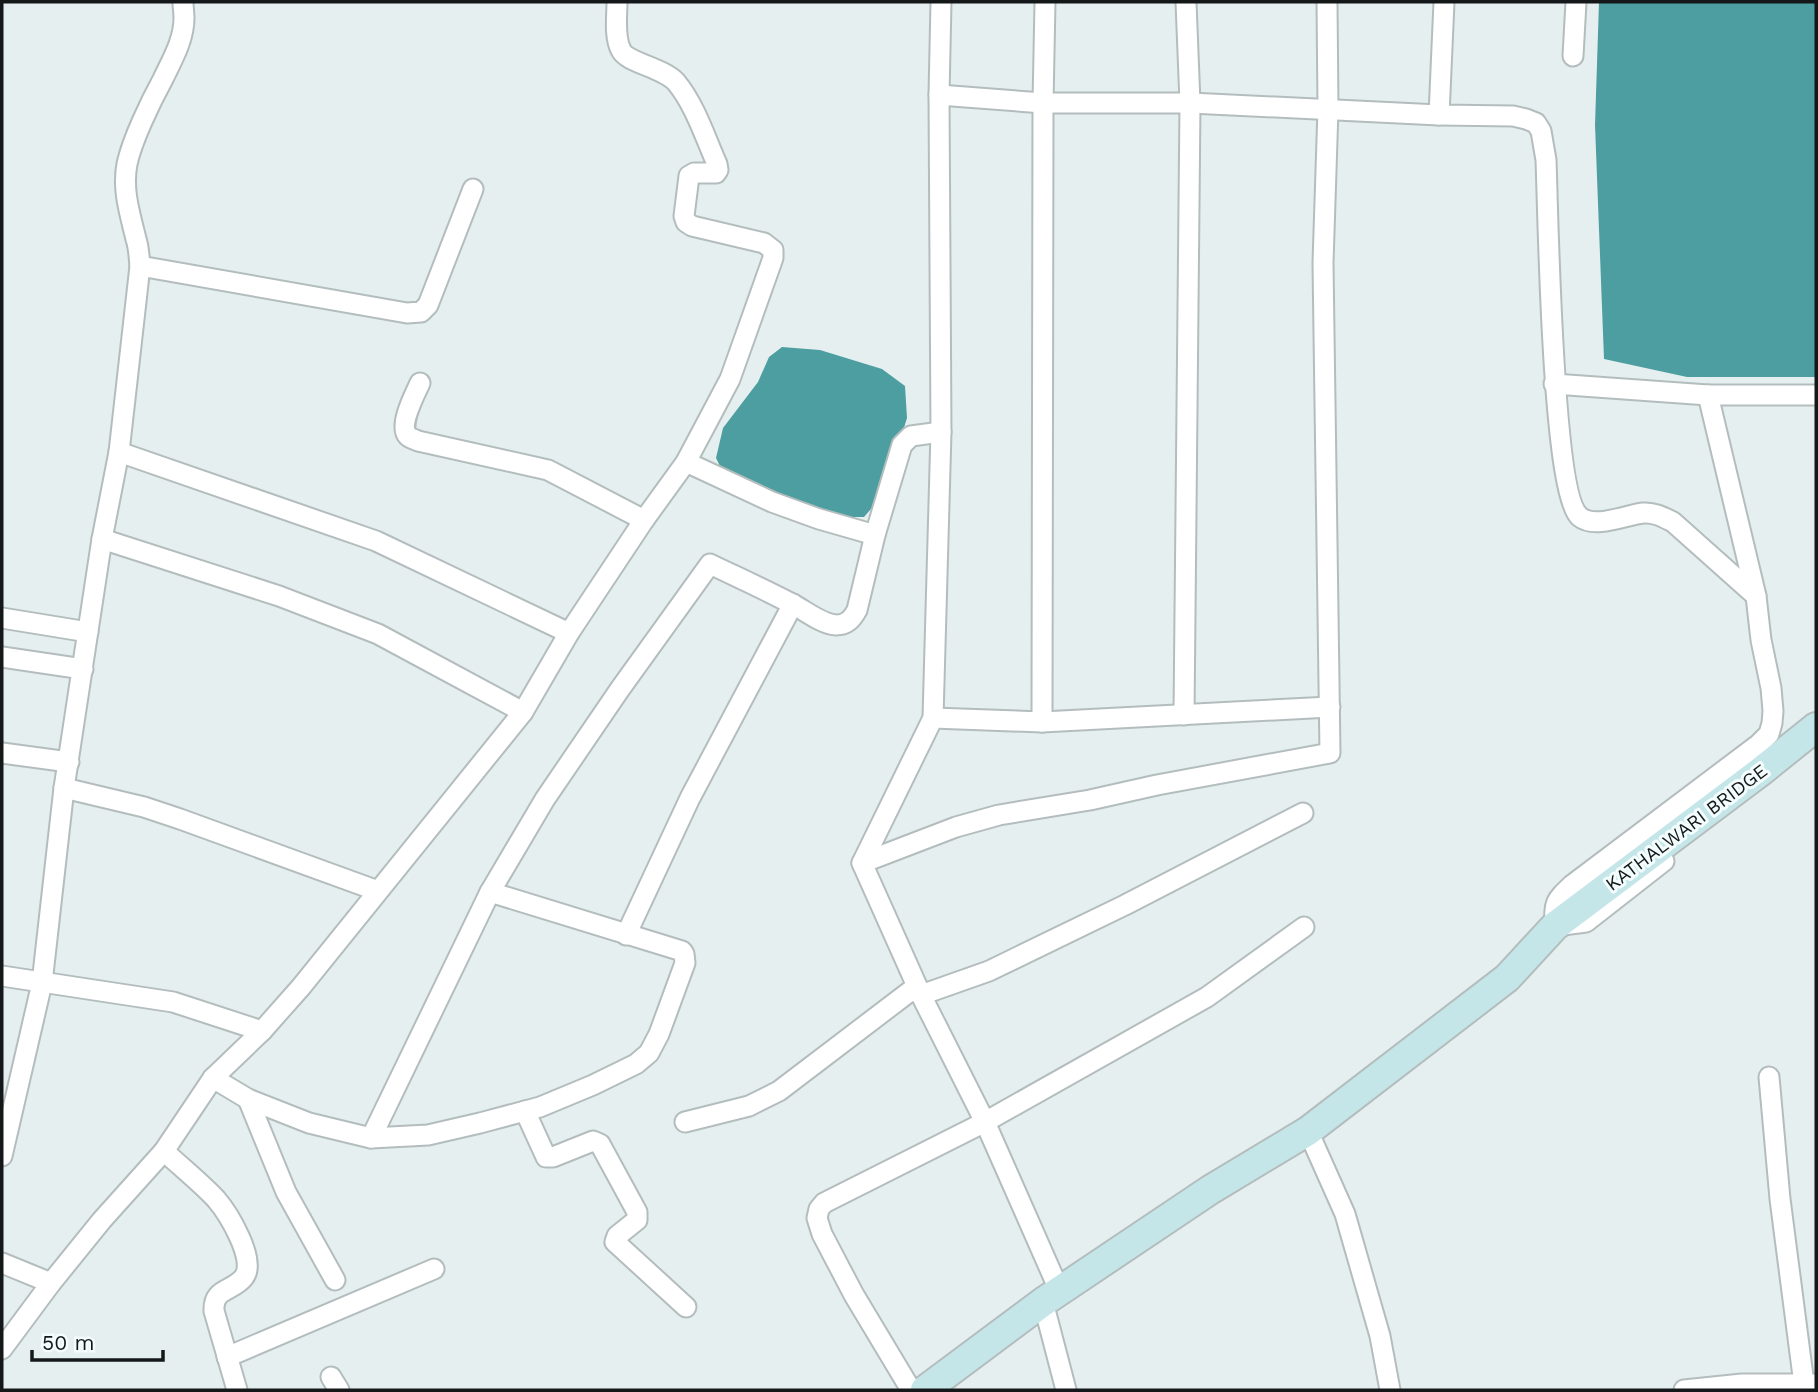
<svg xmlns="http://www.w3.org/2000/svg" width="1818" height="1392" font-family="'Work Sans',sans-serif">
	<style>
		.water { fill: #4d9ea1 }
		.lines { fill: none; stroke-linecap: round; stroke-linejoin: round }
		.minor-casing { stroke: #b4bdbd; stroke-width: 23 }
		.secondary-casing { stroke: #b4bdbd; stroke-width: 32 }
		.minor { stroke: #fff; stroke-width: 19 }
		.secondary { stroke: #c5e6e8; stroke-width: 28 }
		.labels { text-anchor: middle; stroke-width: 6; stroke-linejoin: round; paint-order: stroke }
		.street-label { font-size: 19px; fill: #151818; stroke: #f3fdfd }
	</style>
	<rect width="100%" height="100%" fill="#e6eff0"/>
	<g class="water">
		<path d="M1599,2H1816V377H1687L1604,359L1595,125Z"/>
		<path d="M782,347L820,350L882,369L905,386L907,418L886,486L877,502L864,517H839L724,474L716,458L723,428L758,382L769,357Z"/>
	</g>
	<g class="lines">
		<defs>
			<g id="minor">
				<path d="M941,2L939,95L941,432L933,718L862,863L921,995L985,1122L1060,1292"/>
				<path d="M1573,56L1576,2"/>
				<path d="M939,95L1043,103H1190L1439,115L1513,116L1526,119L1536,123L1541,131L1546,160C1548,210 1552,495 1580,517C1595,529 1626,515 1643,513C1654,512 1663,517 1673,522L1756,596"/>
				<path d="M1439,115L1444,2"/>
				<path d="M140,266L407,313L421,312L428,305L473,189"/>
				<path d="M420,383C415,394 398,426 408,436C410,438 416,440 418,441L548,470L644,520"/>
				<path d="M1554,384L1708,395H1816"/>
				<path d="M119,452L376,541L569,633"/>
				<path d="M686,462L772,502L819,519L875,535"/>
				<path d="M102,539L279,596L378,634L523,712"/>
				<path d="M2,618L88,632"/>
				<path d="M2,657L83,669"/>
				<path d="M1184,715L1190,103L1186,2"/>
				<path d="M933,718L1042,722L1330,707"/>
				<path d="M1042,722L1043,103L1045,2"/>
				<path d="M2,753L69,762"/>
				<path d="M64,788L144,807L180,819L378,891"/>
				<path d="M1664,861L1586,922L1555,926C1554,902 1555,901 1572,885L1759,744L1769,734L1772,723L1773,711L1771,688L1761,640L1756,596L1708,395"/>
				<path d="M862,863L956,827L999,815L1090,800L1157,785L1330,753L1323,263L1328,109L1327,2"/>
				<path d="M626,935L690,798L793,604"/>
				<path d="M2,976L173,1002L262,1031"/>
				<path d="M921,995L989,971L1125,905L1303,813"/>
				<path d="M1769,1077L1780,1199L1804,1384"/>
				<path d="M213,1078L248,1099L309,1123L371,1138L428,1135L480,1123L540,1107L593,1085L636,1064L649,1053L659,1034L685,963L684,954L682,951L490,892"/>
				<path d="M248,1099L286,1192L335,1280"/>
				<path d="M525,1111L546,1157H553L593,1141L600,1144L637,1212V1220L617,1236L615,1242L686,1307"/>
				<path d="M685,1122L749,1106L779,1091L917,986"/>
				<path d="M1308,1131L1345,1214L1380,1336L1390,1390"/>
				<path d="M371,1138L490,892L545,799L620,689L710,564C739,578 768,591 796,606C807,612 822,624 836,625C847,625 852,619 857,610L875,535L902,445L911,436L941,432"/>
				<path d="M164,1151C181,1167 200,1182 216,1199C228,1213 257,1260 244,1277C233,1292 213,1287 214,1311L237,1390"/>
				<path d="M2,1156L42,983L64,788L102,539L119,452L140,266C139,257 139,248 136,239C130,214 122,190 127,164C132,140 151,101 163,79C172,60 184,40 184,18C184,13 183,7 183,2"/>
				<path d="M2,1263L51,1283"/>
				<path d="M1043,1302L1066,1390"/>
				<path d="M2,1349L51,1283L102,1220L164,1151L213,1078L262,1031L301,987L523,712L569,633L644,520L686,462L730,379L773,258V250L764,243L692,226L686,222L684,216L689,176L694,173H716L718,170L717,164C705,137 695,105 676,82C662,67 627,63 621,50C614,37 617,16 617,2"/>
				<path d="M227,1357L434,1269"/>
				<path d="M331,1377L339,1390"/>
				<path d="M911,1390L854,1295L822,1234L817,1218L819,1209L824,1203L985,1122L1207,997L1304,927"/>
				<path d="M1684,1390L1742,1384H1816"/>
			</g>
			<path id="secondary" d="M925,1390L1043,1302L1210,1190L1308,1131L1507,978L1555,926L1760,772L1816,727"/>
		</defs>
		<use href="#minor" class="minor-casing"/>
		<use href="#secondary" class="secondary-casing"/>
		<use href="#minor" class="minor"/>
		<use href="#secondary" class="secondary"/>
	</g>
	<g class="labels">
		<g class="street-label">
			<text transform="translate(1686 827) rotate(-37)" y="7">KATHALWARI BRIDGE</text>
		</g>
	</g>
	<rect width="1818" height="1392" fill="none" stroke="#151818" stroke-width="7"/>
	<path d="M32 1350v10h131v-10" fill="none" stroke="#151818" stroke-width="3.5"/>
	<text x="42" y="1350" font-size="21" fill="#151818" stroke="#f3fdfd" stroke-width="5" paint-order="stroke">50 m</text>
</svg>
